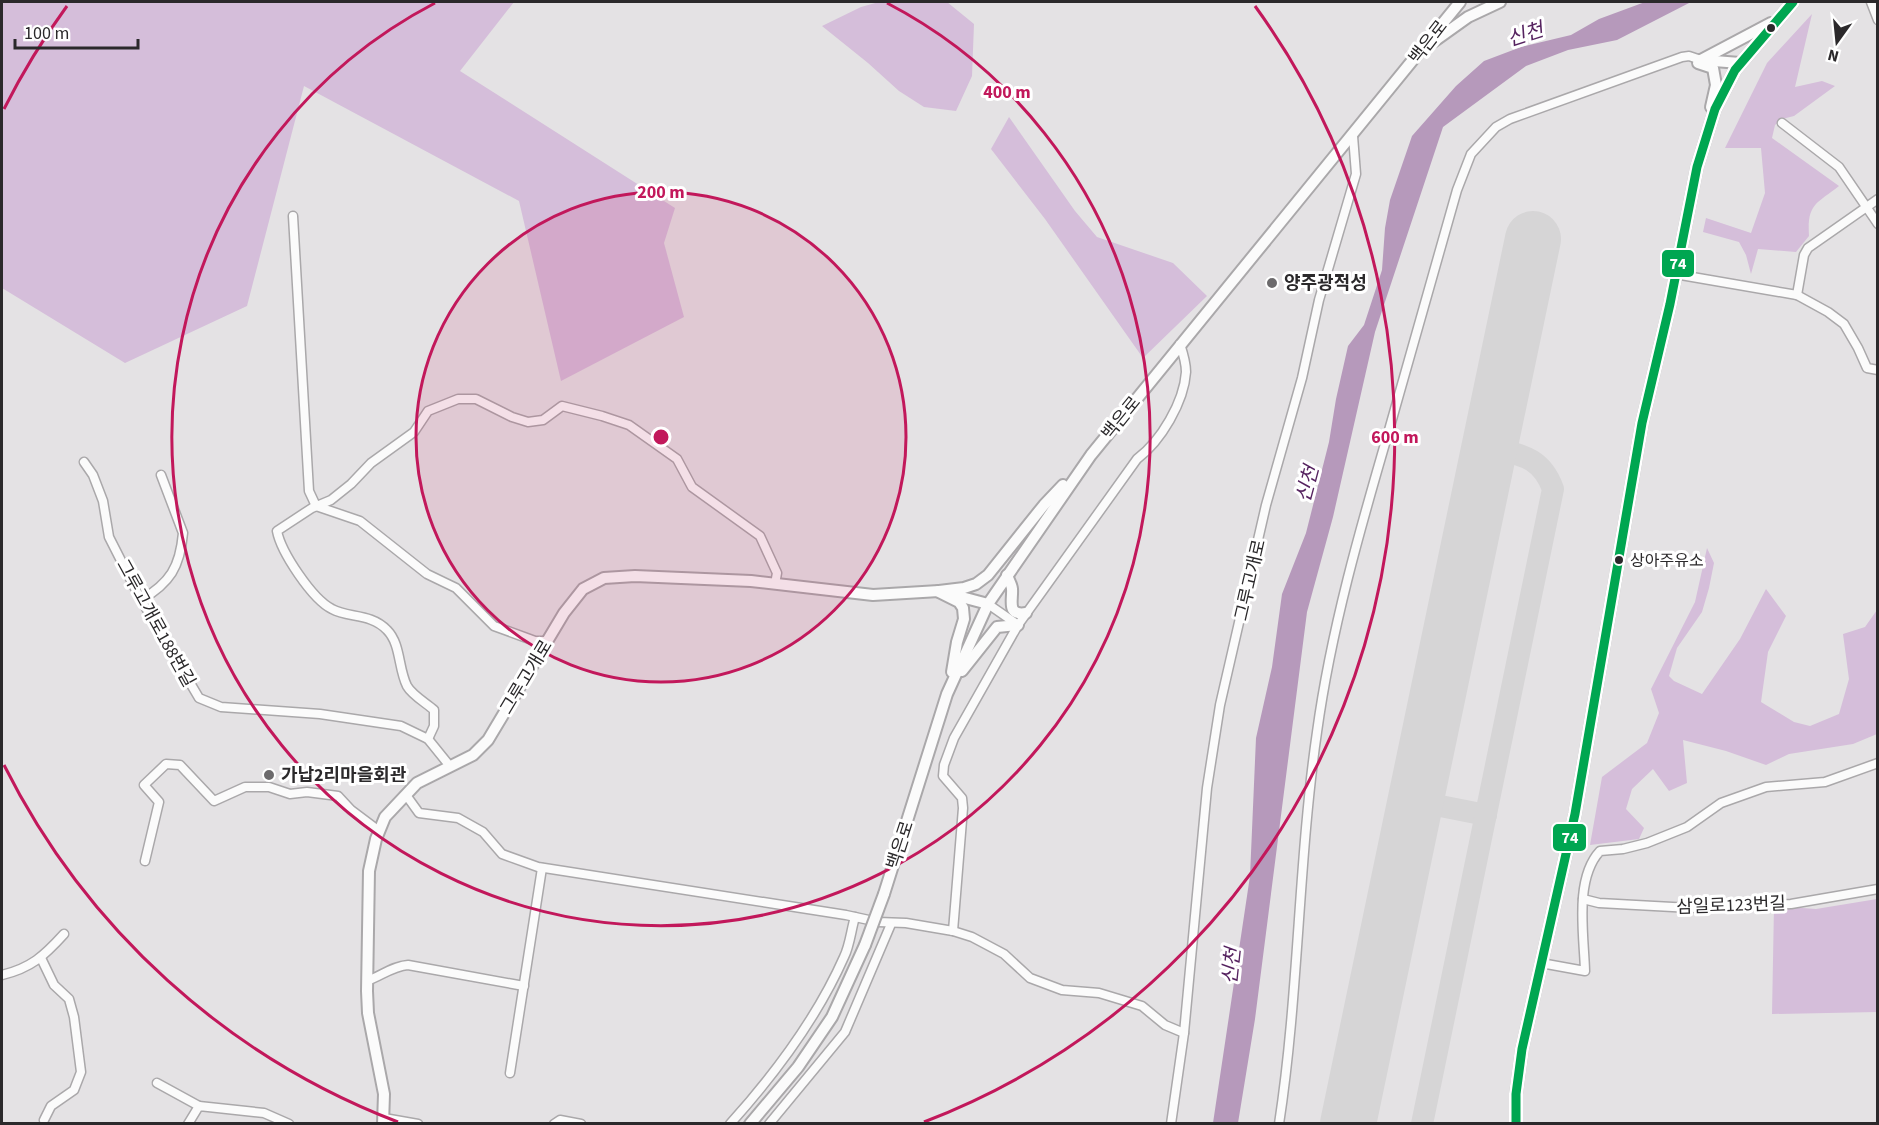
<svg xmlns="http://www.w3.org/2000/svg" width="1879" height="1125" font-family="'Source Sans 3','Noto Sans KR',sans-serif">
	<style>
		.forest { fill: #d5beda }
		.water { fill: #b699bb }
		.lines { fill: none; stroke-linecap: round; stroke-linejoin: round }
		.taxiway { stroke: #d6d5d6; stroke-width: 22 }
		.runway { stroke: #d6d5d6; stroke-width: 56 }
		.minor-casing { stroke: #aaa8aa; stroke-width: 11 }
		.tertiary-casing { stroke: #aaa8aa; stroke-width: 14 }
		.secondary-casing { stroke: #aaa8aa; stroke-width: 14 }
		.minor { stroke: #fbfbfb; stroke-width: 8 }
		.tertiary { stroke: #fbfbfb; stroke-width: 10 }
		.secondary { stroke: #fbfbfb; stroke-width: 10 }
		.secondary-bridge-casing { stroke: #aaa8aa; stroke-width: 14; stroke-linecap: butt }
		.secondary-bridge { stroke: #fbfbfb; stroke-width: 10 }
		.bus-1-casing { stroke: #fff; stroke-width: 14 }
		.bus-1 { stroke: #00a651; stroke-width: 9 }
		.ring { fill: none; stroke: #c2185b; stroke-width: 3 }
		.bus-dot { fill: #2b292b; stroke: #fff; stroke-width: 2 }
		.poi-dot { fill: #6c6a6c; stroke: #fff; stroke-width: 2 }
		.labels { text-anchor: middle; stroke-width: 6; stroke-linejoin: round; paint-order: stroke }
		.bus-label { font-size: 16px; fill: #2b292b; stroke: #fff; text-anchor: start }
		.street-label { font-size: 18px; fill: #2b292b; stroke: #fff }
		.poi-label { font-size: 18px; font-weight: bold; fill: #2b292b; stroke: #fff; text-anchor: start }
		.water-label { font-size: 20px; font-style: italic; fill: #562360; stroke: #fff }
		.centre { fill: #c2185b; stroke: #fff; stroke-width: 3 }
		.ring-label { font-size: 18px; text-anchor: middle; font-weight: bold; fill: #c2185b; stroke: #fff; stroke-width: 6; stroke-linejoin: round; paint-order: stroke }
		.line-badge { stroke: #fff; stroke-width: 2 }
		.badge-label { font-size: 16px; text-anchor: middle; font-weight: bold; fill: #fff }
	</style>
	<rect width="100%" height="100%" fill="#e4e2e4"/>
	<g class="forest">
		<path d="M2,2H514L460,71L675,208L664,243L684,317L561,381L519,201L304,86L247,306L125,363L2,288Z"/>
		<path d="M879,2H947L974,24L972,76L956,111L924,107L899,91L868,63L822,26L861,7Z"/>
		<path d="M1812,14L1795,87L1822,81L1835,86L1794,116L1782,119L1775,125L1772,138L1839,186C1816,204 1807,204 1809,236L1796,252L1758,249L1751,274L1746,255L1739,242L1703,232L1706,218L1751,233L1765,193L1761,148H1725L1767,63Z"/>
		<path d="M1009,117L1075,211L1097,237L1173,263L1207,296L1143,358L1045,219L991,149Z"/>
		<path d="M1707,548L1714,563L1709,588L1702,612L1677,648L1669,676L1674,681L1702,694L1740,639L1766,589L1786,616L1768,652L1761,702L1794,722L1810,726L1839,714L1849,679L1843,634L1865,627L1877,610V734L1853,744L1789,754L1766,765L1726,751L1683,740L1687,783L1669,791L1653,769L1632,789L1626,809L1644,828L1639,839L1590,845L1602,777L1647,743L1659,713L1651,689L1695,602Z"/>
		<path d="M1877,899V1012L1772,1014L1774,906L1816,909Z"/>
	</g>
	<path class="water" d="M1645,2H1691L1617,40L1568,50L1526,66L1443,127L1375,332L1333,517L1307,612L1255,1019L1238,1123H1213L1250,876L1256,738L1272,667L1282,594L1306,533L1329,442L1336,399L1348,346L1364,325L1382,270L1385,228L1390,200L1412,136L1456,86L1484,61L1521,47L1571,35L1599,19Z"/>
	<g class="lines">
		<g class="taxiway">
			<path d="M1415,801L1486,815"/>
			<path d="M1422,1124L1553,489C1541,456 1520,455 1489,447"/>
		</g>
		<path class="runway" d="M1348,1124L1533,239"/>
		<defs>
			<g id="minor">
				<path d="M1871,2L1878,20"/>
				<path d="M1782,123L1839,167L1878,224"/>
				<path d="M293,216L309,491L316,506L360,521L427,574L456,588L494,626L535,641H548"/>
				<path d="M1675,274L1797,295L1828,312L1844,324L1858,348L1867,368L1878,370"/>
				<path d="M1797,295L1804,255L1808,248L1878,199"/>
				<path d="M84,462L93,475L103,501L109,537L140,598L199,698L221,707L320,714L401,726L428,739L449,765"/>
				<path d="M141,600C170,583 180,567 183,533L161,475"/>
				<path d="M988,604L1018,625"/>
				<path d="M428,739L434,726V710C426,703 412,695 407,686C398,668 401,644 387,630C371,613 348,618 332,609C312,599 281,552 277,531L312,508L331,500L351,484L371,463L414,432L428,411L458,399H476L512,417L528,422L543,420L562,406L602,416L629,425L677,459L692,487L760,536L777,573L775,584"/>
				<path d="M406,795L419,813L458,818L483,832L502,854L538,867L846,915L878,922L906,923L953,931L972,937L1004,954L1030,978L1062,990L1099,993L1142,1006L1165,1025L1184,1033"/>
				<path d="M145,861L159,802L144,785L166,764L180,765L214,801L245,787H269L290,794L307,792L338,796L351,810L379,831"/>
				<path d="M1583,899L1599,903L1691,908L1791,904L1878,889"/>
				<path d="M953,931L963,808L962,798L943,776L944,765L954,738L1018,625L1137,459C1161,441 1184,402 1186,372C1186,363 1183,353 1180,344"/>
				<path d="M41,958L54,985L69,999L74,1017L81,1072L74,1090L51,1106L44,1120"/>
				<path d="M1541,963L1585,971C1584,935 1574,879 1600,851L1623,849L1647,843L1687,827L1721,803L1766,787L1825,782L1878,763"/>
				<path d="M2,975C31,968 44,956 64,934"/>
				<path d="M367,981C381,976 393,966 408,965L524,986"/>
				<path d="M510,1073L542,868"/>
				<path d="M157,1083L199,1106"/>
				<path d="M384,1118L418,1124"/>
				<path d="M188,1124L199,1106L264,1113L289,1124"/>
				<path d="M554,1124L560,1120L581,1124"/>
				<path d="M730,1124C775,1074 817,1018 844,957C850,945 851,930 855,917"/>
				<path d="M769,1124L845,1032L891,924"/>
				<path d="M1171,1124L1184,1033L1207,788L1220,705L1266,505L1302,378L1319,300L1356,174L1353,136"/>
				<path d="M1279,1124C1299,994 1298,862 1317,732C1331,630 1360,529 1389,430C1412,350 1435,270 1457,190L1471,154L1496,127L1510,119L1682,57L1689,56L1701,60"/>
			</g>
			<path id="tertiary" d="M383,1124L384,1094L368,1013L367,991L369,871L376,839L385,817L417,783L473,755L488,740L564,613L583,589L604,578L635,576L751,581L873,595L939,591L988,604"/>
			<g id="secondary">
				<path d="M1433,42L1468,17L1500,2"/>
				<path d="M1701,60L1771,23"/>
				<path d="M1701,60L1740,63"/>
				<path d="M1698,63L1713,68L1716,85L1711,107"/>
				<path d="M1007,575C1008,579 1012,585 1012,589C1013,600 1006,616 1026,613"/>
				<path d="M939,591L964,588L976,584L988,575L1044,505L1063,485"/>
				<path d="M939,592L959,602L963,608L964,619L957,642L952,672"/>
				<path d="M962,671L997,627L1018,625"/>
				<path d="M884,894L947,694L988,604L1091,455L1460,2"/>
				<path d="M750,1124L798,1067L832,1017L865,945"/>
				<path d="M1516,1124V1094L1522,1049L1575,814L1642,423L1670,304L1697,167L1715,109L1735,70L1793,2"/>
			</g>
		</defs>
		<use href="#minor" class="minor-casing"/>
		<use href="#tertiary" class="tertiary-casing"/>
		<use href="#secondary" class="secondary-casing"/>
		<use href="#minor" class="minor"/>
		<use href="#tertiary" class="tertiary"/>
		<use href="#secondary" class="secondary"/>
		<defs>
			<path id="secondary-bridge" d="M865,945L884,894"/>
		</defs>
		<use href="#secondary-bridge" class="secondary-bridge-casing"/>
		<use href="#secondary-bridge" class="secondary-bridge"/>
		<defs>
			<path id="bus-1" d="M1516,1124V1094L1522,1049L1575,814L1642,423L1670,304L1697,167L1715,109L1735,70L1793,2"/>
		</defs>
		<use href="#bus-1" class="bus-1-casing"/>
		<use href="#bus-1" class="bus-1"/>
	</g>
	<circle cx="661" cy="437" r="245" fill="#c2185b" fill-opacity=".12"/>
	<g class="ring">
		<circle cx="661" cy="437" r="245"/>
		<path d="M887 3A489 489 0 1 1 435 3"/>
		<path d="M398 1122A734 734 0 0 1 4 765M4 109A734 734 0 0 1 67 6M1255 6A734 734 0 0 1 924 1122"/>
	</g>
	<g class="bus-dot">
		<circle cx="1771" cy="28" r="5"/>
		<circle cx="1619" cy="560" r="5"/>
	</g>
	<g class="poi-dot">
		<circle cx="1272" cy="283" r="6"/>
		<circle cx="269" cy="775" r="6"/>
	</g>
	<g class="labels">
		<g class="bus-label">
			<text x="1630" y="566">상아주유소</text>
		</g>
		<g class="street-label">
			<text transform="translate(1428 42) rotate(-52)" y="6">백은로</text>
			<text transform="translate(1121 418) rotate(-51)" y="6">백은로</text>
			<text transform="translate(1250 580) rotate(-77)" y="6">그루고개로</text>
			<text transform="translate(156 623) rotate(61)" y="6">그루고개로188번길</text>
			<text transform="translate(526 677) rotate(-59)" y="6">그루고개로</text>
			<text transform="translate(900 845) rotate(-72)" y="6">백은로</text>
			<text transform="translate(1731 905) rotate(-2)" y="6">삼일로123번길</text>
		</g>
		<g class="poi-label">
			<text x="1284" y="289">양주광적성</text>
			<text x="281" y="781">가납2리마을회관</text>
		</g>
		<g class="water-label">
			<text transform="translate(1525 34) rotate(-18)" y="7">신천</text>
			<text transform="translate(1307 484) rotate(-75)" y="7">신천</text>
			<text transform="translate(1231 966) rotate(-84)" y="7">신천</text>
		</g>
	</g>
	<circle cx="661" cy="437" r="9" class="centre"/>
	<g class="ring-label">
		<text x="1007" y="98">400 m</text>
		<text x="661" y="198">200 m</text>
		<text x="1395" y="443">600 m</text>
	</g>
	<g class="line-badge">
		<rect x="1661" y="249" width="34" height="29" rx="6" fill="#00a651"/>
		<rect x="1552" y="823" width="35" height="29" rx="6" fill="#00a651"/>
	</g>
	<g class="badge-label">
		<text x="1678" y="269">74</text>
		<text x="1570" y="843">74</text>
	</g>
	<rect width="1879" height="1125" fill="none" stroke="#2b292b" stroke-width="6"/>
	<g transform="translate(1837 42) rotate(195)" stroke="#ffffff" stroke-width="4.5" paint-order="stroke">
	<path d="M0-4.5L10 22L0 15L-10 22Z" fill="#2b292b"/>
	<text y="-9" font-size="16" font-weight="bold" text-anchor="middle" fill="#2b292b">N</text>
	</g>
	<path d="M15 39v9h123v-9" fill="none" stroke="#2b292b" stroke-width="3"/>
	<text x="24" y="39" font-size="18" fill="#2b292b" stroke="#ffffff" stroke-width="4.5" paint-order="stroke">100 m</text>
</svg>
